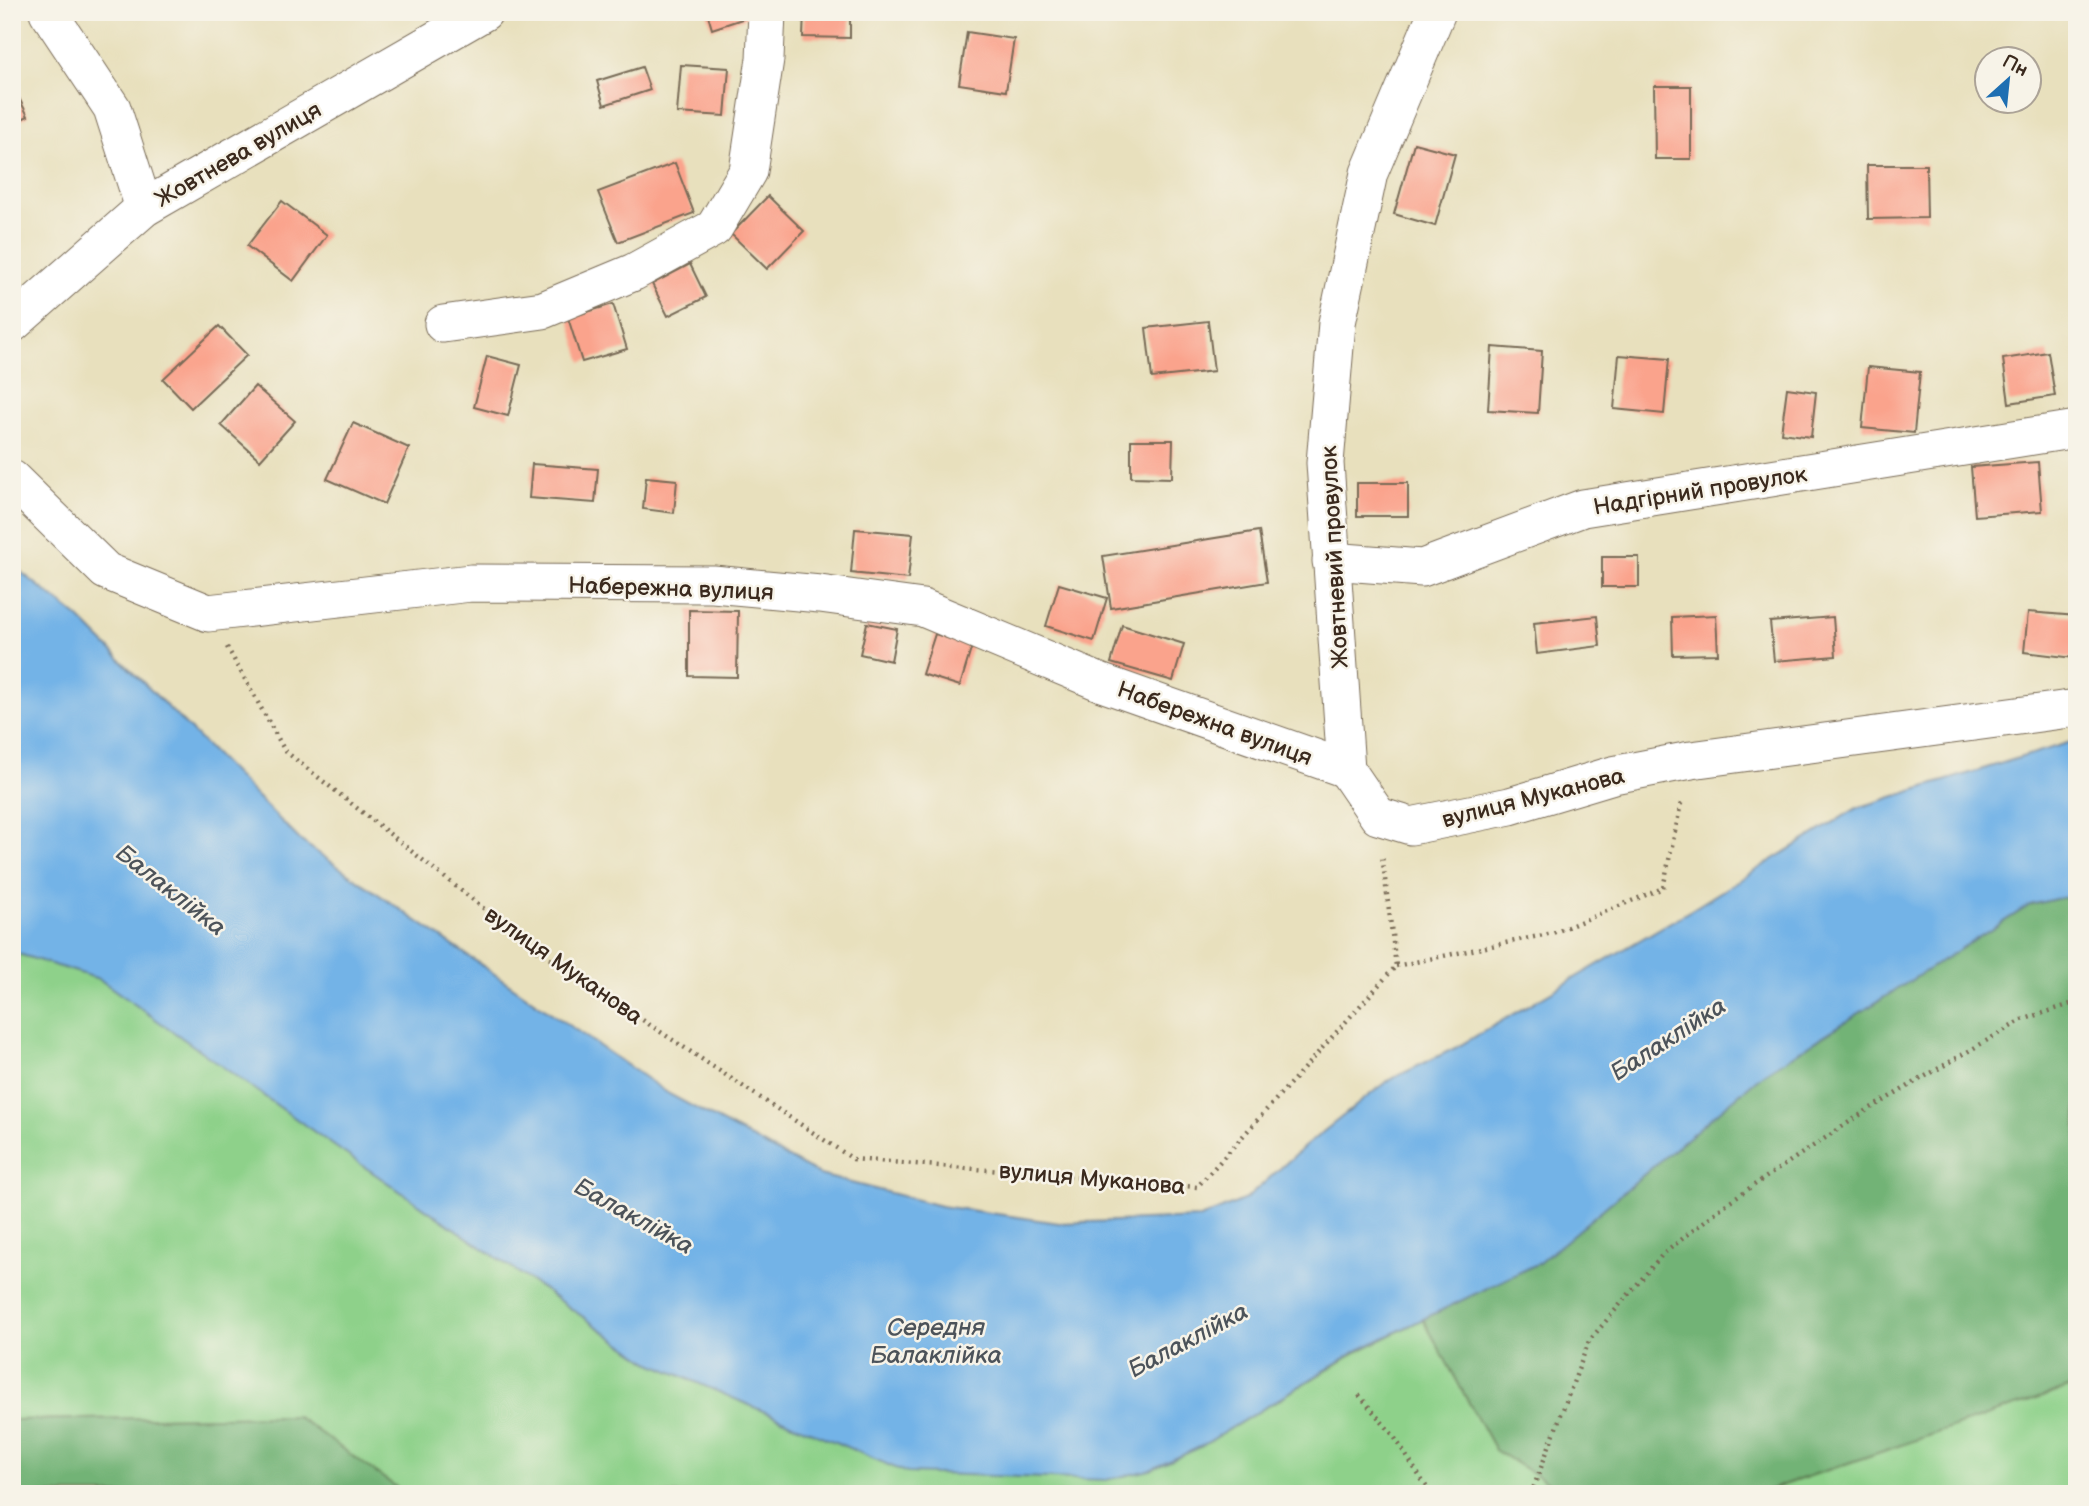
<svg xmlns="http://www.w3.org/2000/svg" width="2089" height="1506" font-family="'Balsamiq Sans',sans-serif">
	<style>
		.green { fill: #8ed18a; stroke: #647e54; stroke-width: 2 }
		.forest { fill: #72b376; stroke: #566e4a; stroke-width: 2 }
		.water { fill: #73b3e7; stroke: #576e82; stroke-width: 2 }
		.building { fill: #faa38c }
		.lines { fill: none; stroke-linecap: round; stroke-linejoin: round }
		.minor-casing { stroke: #786a56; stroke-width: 39 }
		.path { stroke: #786a56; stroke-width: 4.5; stroke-dasharray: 2 5; stroke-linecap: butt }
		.minor { stroke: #fff; stroke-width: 37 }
		.labels { text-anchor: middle; stroke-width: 5; stroke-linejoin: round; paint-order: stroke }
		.street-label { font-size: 23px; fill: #3b2a1e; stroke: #f7f3e8 }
		.water-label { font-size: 24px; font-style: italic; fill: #4c535a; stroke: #f7f3e8 }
	</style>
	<rect width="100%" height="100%" fill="#f7f3e8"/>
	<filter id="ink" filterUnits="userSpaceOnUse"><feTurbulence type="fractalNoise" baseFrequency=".0143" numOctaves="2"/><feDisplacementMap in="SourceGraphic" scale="14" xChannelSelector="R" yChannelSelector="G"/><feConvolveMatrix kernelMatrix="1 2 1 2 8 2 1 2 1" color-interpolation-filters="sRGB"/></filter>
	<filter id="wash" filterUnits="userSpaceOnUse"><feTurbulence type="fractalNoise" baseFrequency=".00686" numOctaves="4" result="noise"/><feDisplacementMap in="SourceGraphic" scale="28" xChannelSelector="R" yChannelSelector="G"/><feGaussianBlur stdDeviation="1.57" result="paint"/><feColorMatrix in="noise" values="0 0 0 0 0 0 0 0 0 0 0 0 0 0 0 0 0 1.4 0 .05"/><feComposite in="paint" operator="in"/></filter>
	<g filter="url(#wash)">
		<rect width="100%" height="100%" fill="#e8e0bd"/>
		<g class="green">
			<path d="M12,952L99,978L340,1150L649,1362L1150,1470L1200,1447L1357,1352L1423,1319L1495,1450L1567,1494H406L296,1416L12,1420Z"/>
			<path d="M2077,1385V1494H1757Z"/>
		</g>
		<g class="forest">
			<path d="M2077,894V1385L1757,1494H1567L1495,1450L1423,1319L1539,1263L1763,1074L2030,905Z"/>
			<path d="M296,1416L406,1494H12V1420Z"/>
		</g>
		<path class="water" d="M12,565L78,617L301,841L669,1094L820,1175L941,1206L1059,1223L1200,1218L1246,1199L1304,1147L1387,1081L1457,1047L1691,910L1857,808L2077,740V894L2030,905L1763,1074L1539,1263L1357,1351L1200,1447L1150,1470L1106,1480L907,1473L649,1362L340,1150L99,979L12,952Z"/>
		<g id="blocks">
			<g class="building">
				<path d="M707,12H747L748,17L712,29Z"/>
				<path d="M804,12H850V38L803,37Z"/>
				<path d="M967,32L1014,39L1006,91L959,84Z"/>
				<path d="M681,65L729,68L725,116L677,113Z"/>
				<path d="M642,67L650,90L604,105L597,81Z"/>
				<path d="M12,84L28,116L12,124Z"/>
				<path d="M1654,86H1691V159H1655Z"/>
				<path d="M1414,143L1455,154L1435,226L1394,214Z"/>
				<path d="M675,163L694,213L618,242L598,192Z"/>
				<path d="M1867,165H1926L1927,218L1868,219Z"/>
				<path d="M768,196L804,231L767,269L731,234Z"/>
				<path d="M282,201L327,235L293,281L247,246Z"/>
				<path d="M690,264L706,297L668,316L652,284Z"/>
				<path d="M613,304L627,349L582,362L568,318Z"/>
				<path d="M1208,321L1214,371L1152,378L1146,328Z"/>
				<path d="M219,326L247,355L191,408L163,379Z"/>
				<path d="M1492,347L1542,351L1538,413L1488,410Z"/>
				<path d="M2048,352L2055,396L2009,403L2003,359Z"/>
				<path d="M1619,355L1669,359L1664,414L1614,409Z"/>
				<path d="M487,356L521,365L508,416L474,407Z"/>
				<path d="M1868,367L1920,372L1914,433L1862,428Z"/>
				<path d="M255,386L295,421L260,460L221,425Z"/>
				<path d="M1787,388L1816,392L1811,437L1781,433Z"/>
				<path d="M353,423L409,448L384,504L327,479Z"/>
				<path d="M1131,440H1173L1172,478L1131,477Z"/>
				<path d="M2038,462L2042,511L1975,516L1971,467Z"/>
				<path d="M532,464L598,469L595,503L529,498Z"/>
				<path d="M646,477L677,480L674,513L643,509Z"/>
				<rect x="1357" y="483" width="51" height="33"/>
				<path d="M855,529L913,534L908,579L851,573Z"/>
				<path d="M1259,531L1267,582L1111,608L1103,556Z"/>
				<rect x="1602" y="557" width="37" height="30"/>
				<path d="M1059,584L1107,598L1094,641L1046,626Z"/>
				<path d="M689,610L738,611L737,677L689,676Z"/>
				<path d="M2028,612L2077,616L2074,658L2024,652Z"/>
				<path d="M1716,615L1718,654L1673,655L1672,617Z"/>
				<path d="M1597,616L1600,646L1537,654L1534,623Z"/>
				<path d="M1833,617L1836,656L1774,661L1770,622Z"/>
				<path d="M867,623L897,629L891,661L860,654Z"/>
				<path d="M1122,625L1184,644L1173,681L1111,663Z"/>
				<path d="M935,634L972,646L960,686L922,674Z"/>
			</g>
		</g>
	</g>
	<g filter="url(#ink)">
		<use href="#blocks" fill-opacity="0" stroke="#786a56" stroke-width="2"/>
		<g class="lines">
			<defs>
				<g id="minor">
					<path d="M48,12L112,108L144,208"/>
					<path d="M1437,12L1369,173L1337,323L1325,463L1346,769L1378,816L1411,826L1510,806L1613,775L1691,760L2077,708"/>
					<path d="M12,324L144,208L484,12"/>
					<path d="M443,324L543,310L634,272L714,228L748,171L765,59L767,12"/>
					<path d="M12,479L106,571L208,613L471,583L713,584L820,594L923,608L1102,683L1346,769"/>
					<path d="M1331,561L1422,568L1583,508L2077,429"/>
				</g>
			</defs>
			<use href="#minor" class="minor-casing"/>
			<g class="path">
				<path d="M227,647L285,751L535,949L853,1159L1197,1187L1396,966L1382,855"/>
				<path d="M1396,966L1553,933L1663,888L1682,799"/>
				<path d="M1359,1395L1393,1435L1431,1494"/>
				<path d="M1531,1494L1589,1341L1662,1255L1730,1201L1869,1109L2022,1020L2077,1002"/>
			</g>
			<use href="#minor" class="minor"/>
		</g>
	</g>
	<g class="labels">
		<g class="street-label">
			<text transform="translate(238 154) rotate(-30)" y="8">Жовтнева вулиця</text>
			<text transform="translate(1700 490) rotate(-9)" y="8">Надгірний провулок</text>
			<text transform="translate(1334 557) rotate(-93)" y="8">Жовтневий провулок</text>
			<text transform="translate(671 588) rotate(2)" y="8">Набережна вулиця</text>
			<text transform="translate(1215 723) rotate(20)" y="8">Набережна вулиця</text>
			<text transform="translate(1533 797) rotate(-14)" y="8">вулиця Муканова</text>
			<text transform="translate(564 965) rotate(35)" y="8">вулиця Муканова</text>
			<text transform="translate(1092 1178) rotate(5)" y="8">вулиця Муканова</text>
		</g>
		<g class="water-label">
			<text transform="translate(171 890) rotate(38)" y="8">Балаклійка</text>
			<text transform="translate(1668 1039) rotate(-33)" y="8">Балаклійка</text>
			<text transform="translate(634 1216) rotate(29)" y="8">Балаклійка</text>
			<text x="936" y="1335">Середня<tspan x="936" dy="28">Балаклійка</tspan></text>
			<text transform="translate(1188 1340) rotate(-28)" y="8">Балаклійка</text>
		</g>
	</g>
	<rect width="2089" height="1506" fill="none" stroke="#f7f3e8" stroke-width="42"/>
	<g transform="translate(2008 80) rotate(27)"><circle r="33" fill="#f7f3e8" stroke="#aca397" stroke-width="2"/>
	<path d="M0-5L12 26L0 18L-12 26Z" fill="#1f6fb2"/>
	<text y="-10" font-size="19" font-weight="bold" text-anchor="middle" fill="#3b2a1e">Пн</text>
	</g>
</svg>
